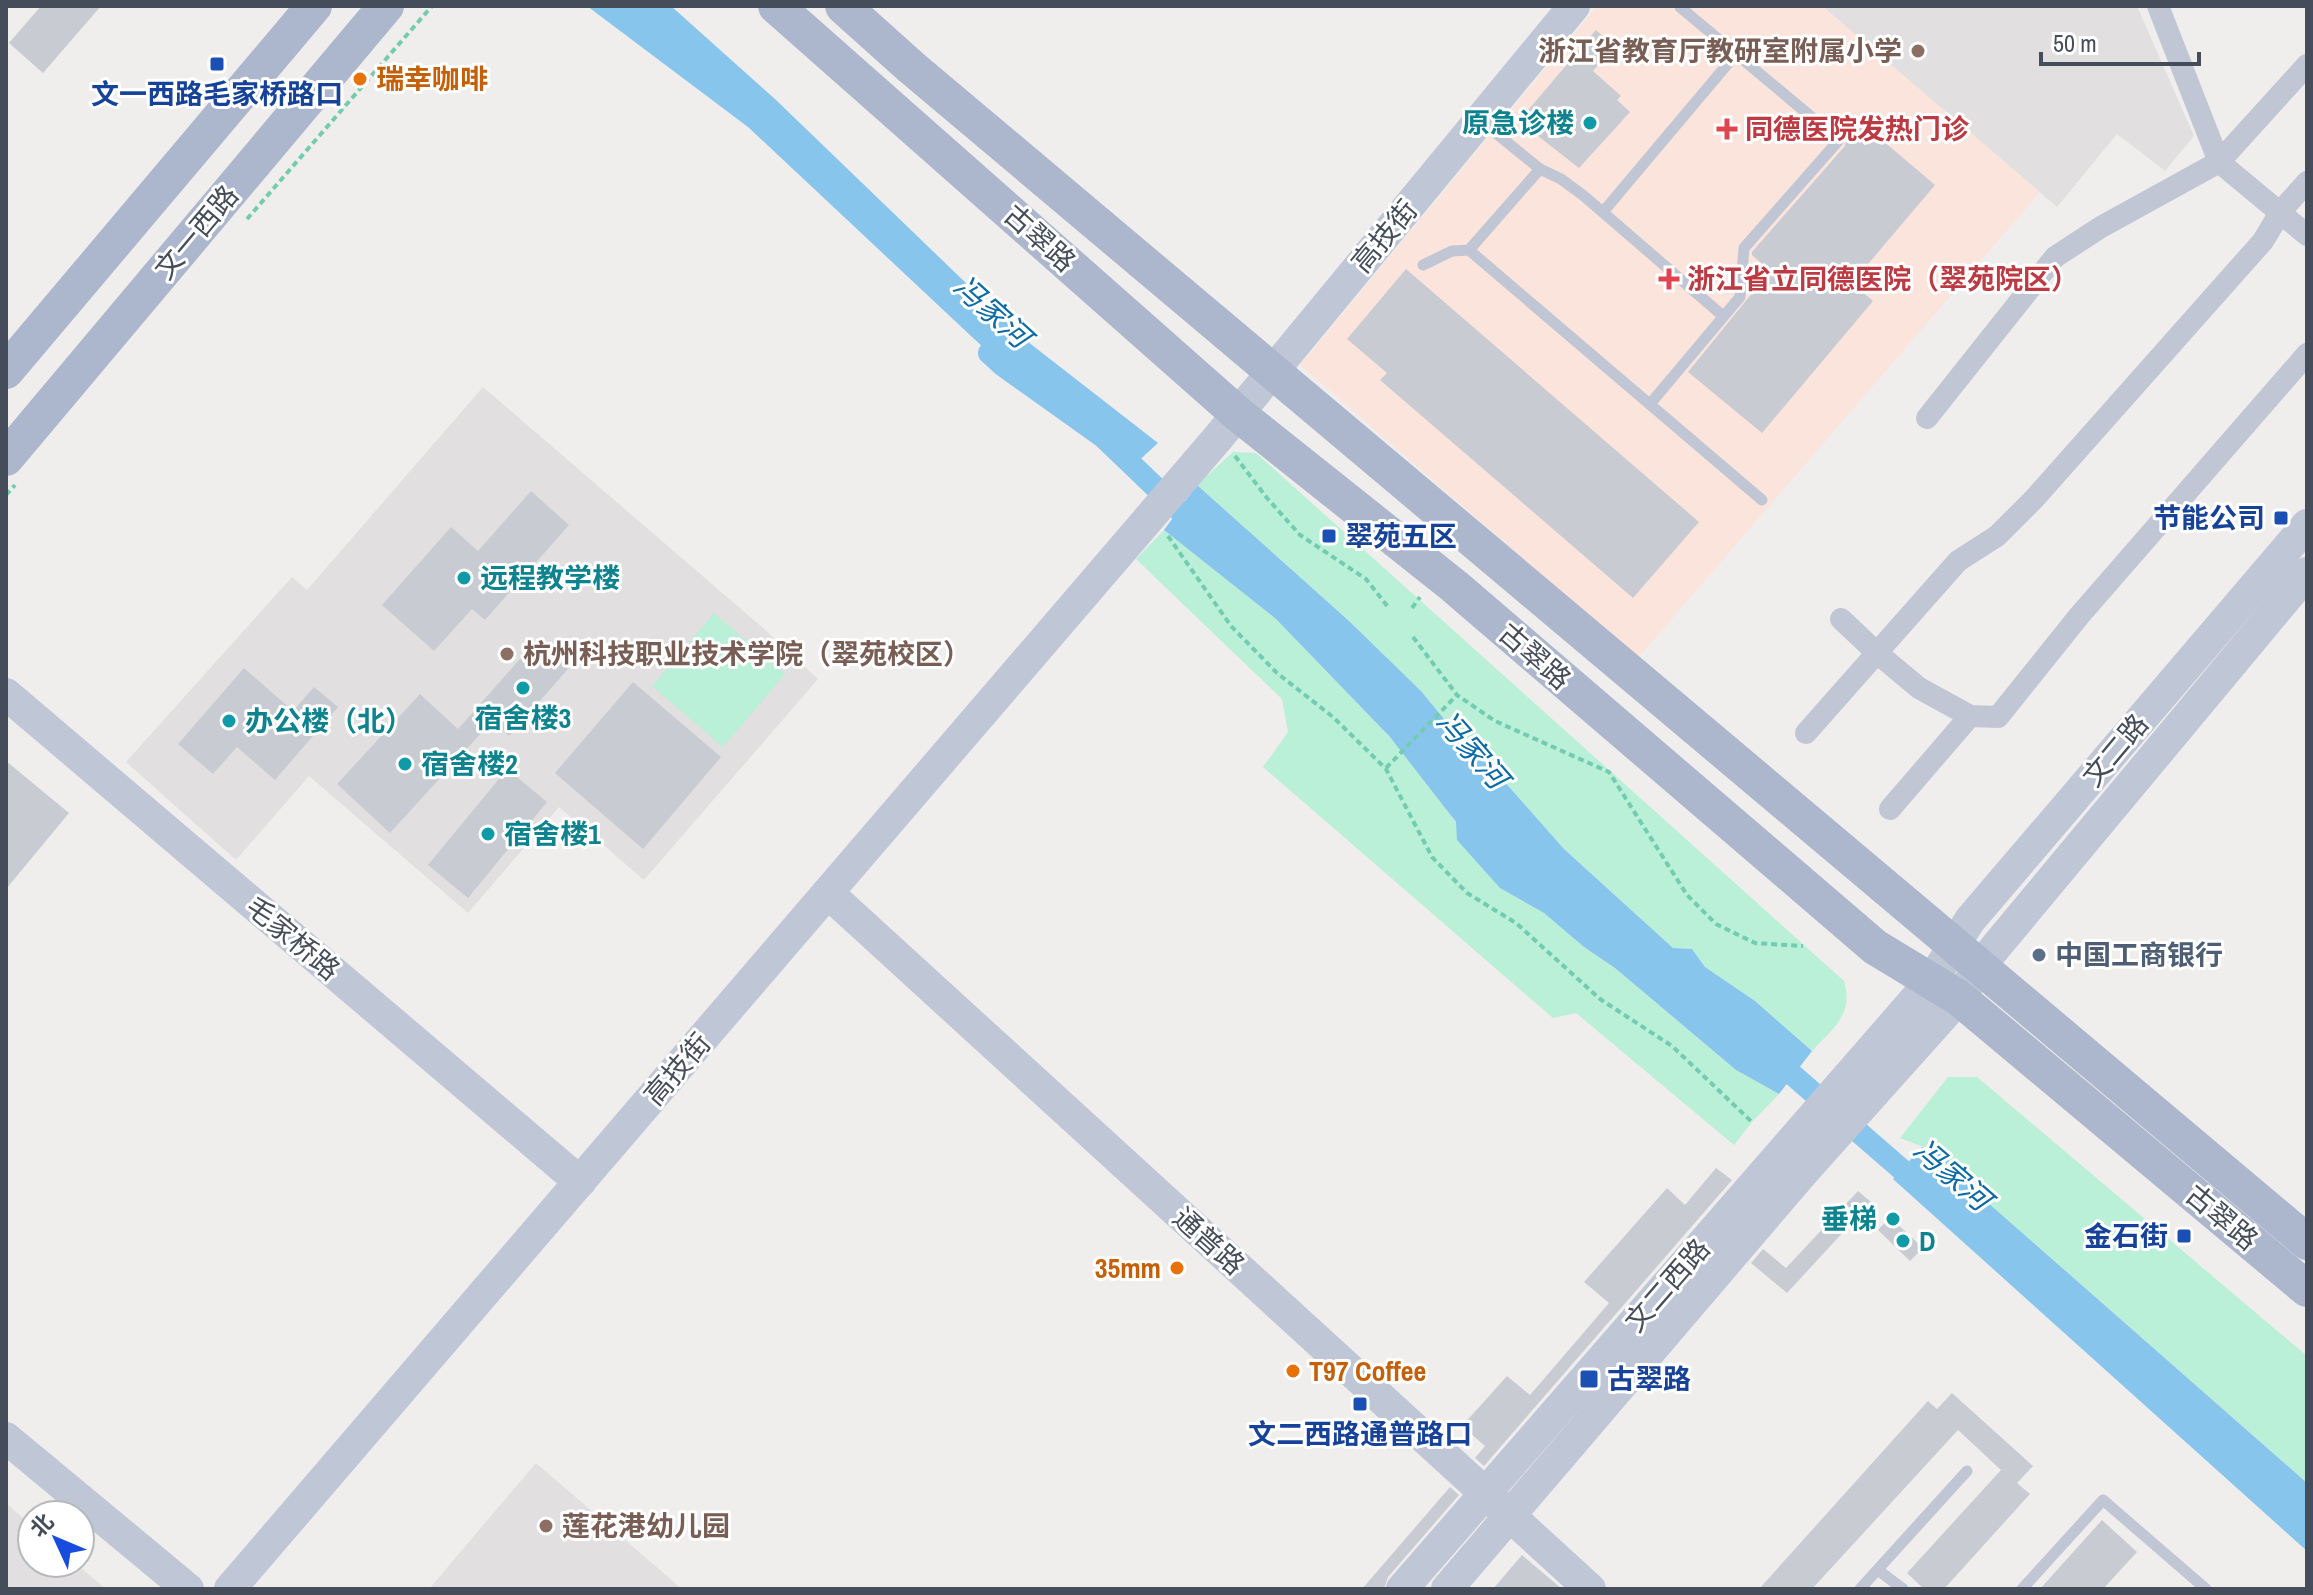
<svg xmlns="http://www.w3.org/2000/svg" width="2313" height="1595" font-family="'Archivo Narrow','Noto Sans SC',sans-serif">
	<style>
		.education { fill: #e1dfdf }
		.medical { fill: #fbe4dc }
		.green { fill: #baefd8 }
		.water { fill: #87c5ec }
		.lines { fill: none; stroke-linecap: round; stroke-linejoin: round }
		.canal { stroke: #87c5ec; stroke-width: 22 }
		.building { fill: #c9cbd3 }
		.path { stroke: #72ccb0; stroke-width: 4; stroke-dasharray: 6 4; stroke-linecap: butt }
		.lane { stroke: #c0c6d3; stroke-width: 11 }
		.street { stroke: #c0c6d3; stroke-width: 22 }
		.secondary { stroke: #bfc6d6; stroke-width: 32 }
		.primary { stroke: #acb7cd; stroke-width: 36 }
		.education-dot { fill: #8d6e63; stroke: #fff; stroke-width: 3 }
		.transit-dot { fill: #1a4fb4; stroke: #fff; stroke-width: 3 }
		.food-dot { fill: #e8710a; stroke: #fff; stroke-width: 3 }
		.culture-dot { fill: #0f9aa8; stroke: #fff; stroke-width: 3 }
		.health-dot { fill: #e0444e; stroke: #fff; stroke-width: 3 }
		.service-dot { fill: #5c6f8a; stroke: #fff; stroke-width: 3 }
		.labels { text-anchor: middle; stroke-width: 6; stroke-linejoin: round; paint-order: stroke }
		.education-label { font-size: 28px; font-weight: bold; fill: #785e54; stroke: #fff; text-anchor: start }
		.food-label { font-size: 28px; font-weight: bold; fill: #c56008; stroke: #fff; text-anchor: start }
		.transit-label { font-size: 28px; font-weight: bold; fill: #164399; stroke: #fff }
		.culture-label { font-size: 28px; font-weight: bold; fill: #0d838f; stroke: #fff; text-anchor: start }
		.health-label { font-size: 28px; font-weight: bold; fill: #be3a42; stroke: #fff; text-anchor: start }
		.street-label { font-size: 28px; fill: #454d5a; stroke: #fff }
		.service-label { font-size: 28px; font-weight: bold; fill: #4e5e75; stroke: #fff; text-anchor: start }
		.water-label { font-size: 30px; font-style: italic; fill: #0b6ba7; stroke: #fff }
	</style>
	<rect width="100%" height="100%" fill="#f0eded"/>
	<g class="education">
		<path d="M1822,6H2137L2194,136L2165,171L2117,134L2057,207Z"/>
		<path d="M483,387L763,628L818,679L644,880L559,807L468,913L309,776L236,860L126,762L292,577L307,590Z"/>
		<path d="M536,1463L682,1589H429Z"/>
		<path d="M6,1503L32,1526V1563H75L106,1589H6Z"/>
	</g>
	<path class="medical" d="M1597,6H1822L2040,192L1638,658L1300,365Z"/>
	<g class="green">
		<path d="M1233,452L1256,453L1844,981C1854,1015 1833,1028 1812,1051L1755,1001L1705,967L1692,949L1673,948L1564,849L1496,772L1458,736L1421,691L1349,621L1197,485Z"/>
		<path d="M1164,530L1276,619L1390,737L1430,785L1500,888L1544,913L1584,947L1615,968L1736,1070L1779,1094L1752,1122L1734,1145L1576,1013L1553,1018L1263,767L1288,732L1282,699L1136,559Z"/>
		<path d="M714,613L785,674L723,747L652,686Z"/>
		<path d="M1948,1077H1977L2307,1356V1483L1962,1180L1945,1155L1900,1138Z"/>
	</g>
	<g class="water">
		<path d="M587,6H671L775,99L1023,338L1158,443L1133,466L1103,437L1002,365L748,127Z"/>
		<path d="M1197,485L1349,621L1421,691L1458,736L1496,772L1564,849L1673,948L1692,949L1705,967L1755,1001L1812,1051L1779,1094L1736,1070L1615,968L1584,947L1544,913L1500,888L1457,840L1456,822L1390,737L1276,619L1164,530Z"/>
		<path d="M1922,1147L1945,1155L1962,1180L2307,1483V1551L1893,1179Z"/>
	</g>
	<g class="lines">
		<g class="canal">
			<path d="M989,353L1002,365L1103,437L1201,531"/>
			<path d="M1771,1056L1923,1188"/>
		</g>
	</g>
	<g class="building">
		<path d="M41,6H101L43,73L9,43Z"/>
		<path d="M1596,30L1614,46L1593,71L1621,96L1617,100L1630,112L1579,168L1519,121Z"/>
		<path d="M1861,122L1935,185L1852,283L1873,301L1762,433L1688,372L1770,271L1752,255V252L1845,146L1847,138Z"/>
		<path d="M1406,269L1699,522L1633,598L1380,380L1387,373L1347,339Z"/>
		<path d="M531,491L569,525L485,620L472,609L434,651L382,605L451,527L478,551Z"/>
		<path d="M536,641L568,669L509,736L492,721L390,833L337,784L420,694L458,729Z"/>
		<path d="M244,668L293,711L314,687L338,707L275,780L237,747L213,774L178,744Z"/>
		<path d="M633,682L721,757L643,849L555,773Z"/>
		<path d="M6,761L69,813L6,889Z"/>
		<path d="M507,769L547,802L468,898L428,865Z"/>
		<path d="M1716,1168L1732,1180L1484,1466L1475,1458L1485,1446L1462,1426L1507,1376L1530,1395L1609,1303L1584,1282L1667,1188L1685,1205Z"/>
		<path d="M1858,1191L1871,1202L1787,1293L1751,1263L1763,1249L1786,1268Z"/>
		<path d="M1890,1217L1923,1248L1910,1261L1878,1230Z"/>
		<path d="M1952,1393L2033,1466L2017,1483L2030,1494L1944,1589H1924L1907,1573L2001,1470L1958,1430L1812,1589H1759L1928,1401L1937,1409Z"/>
		<path d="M1450,1487L1459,1495L1388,1577L1384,1589H1362Z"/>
		<path d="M2102,1520L2137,1552L2103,1589H2040Z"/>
		<path d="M1522,1555L1562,1589H1493Z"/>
	</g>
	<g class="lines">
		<g class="path">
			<path d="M247,219L432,6"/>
			<path d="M1235,456L1267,498L1300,535L1366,579L1388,607"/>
			<path d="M6,495L15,485"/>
			<path d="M1168,536L1231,626L1277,673L1333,717L1386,769L1432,857L1467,893L1516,923L1600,999L1672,1046L1752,1122"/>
			<path d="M1412,608L1420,597"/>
			<path d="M1413,637L1457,695L1495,721L1609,772L1687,895L1716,924L1755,943L1803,946"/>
			<path d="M1386,768L1457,695"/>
		</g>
		<g class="lane">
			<path d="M1481,121L1540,169L1561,179L1584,196L1723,316"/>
			<path d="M1603,212L1736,54"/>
			<path d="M1469,250L1762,500"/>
			<path d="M1423,265L1452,251L1469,250L1540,169"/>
			<path d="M1650,404L1740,297L1744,248L1839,140L1680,7"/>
			<path d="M1878,1570L1903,1589"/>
			<path d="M1860,1589L1967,1471"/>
			<path d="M2022,1589L2103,1500L2206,1589"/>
		</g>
		<g class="street">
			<path d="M2158,6L2219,162L2307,235"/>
			<path d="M1927,418L2055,257L2101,227L2219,162L2307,65"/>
			<path d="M1841,619L1877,653L1919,688L1970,716L1998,717L2079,616L2307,354"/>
			<path d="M1806,733L1958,561L1997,536L2034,499L2263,241L2281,211L2307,182"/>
			<path d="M1890,809L1970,716"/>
		</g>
		<g class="secondary">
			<path d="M6,694L580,1182"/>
			<path d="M828,893L1590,1589"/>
			<path d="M6,1438L188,1589"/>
			<path d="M230,1589L1217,439L1574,6"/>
			<path d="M1402,1589L1932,980L1970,920L2307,525"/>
			<path d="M1447,1589L1804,1171L1959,998L1979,967L2307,573"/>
		</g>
		<g class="primary">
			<path d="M776,6L1238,414L1454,586L1875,947L1959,998L2307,1289"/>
			<path d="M843,6L911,67L2307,1242"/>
			<path d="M6,371L314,6"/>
			<path d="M6,458L386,6"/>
		</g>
	</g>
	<g class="education-dot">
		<circle cx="1918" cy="51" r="8"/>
		<circle cx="507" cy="654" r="8"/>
		<circle cx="546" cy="1526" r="8"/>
	</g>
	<g class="transit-dot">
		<rect x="209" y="56" width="16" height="16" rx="4"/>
		<rect x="2273" y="510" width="16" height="16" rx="4"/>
		<rect x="1321" y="528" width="16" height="16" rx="4"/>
		<rect x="2176" y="1228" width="16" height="16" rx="4"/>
		<rect x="1579" y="1369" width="20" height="20" rx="4"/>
		<rect x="1352" y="1396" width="16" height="16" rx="4"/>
	</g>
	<g class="food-dot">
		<circle cx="360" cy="79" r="8"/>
		<circle cx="1177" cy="1268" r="8"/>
		<circle cx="1293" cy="1371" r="8"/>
	</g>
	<g class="culture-dot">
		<circle cx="1590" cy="123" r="8"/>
		<circle cx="464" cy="578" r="8"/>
		<circle cx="523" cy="688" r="8"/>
		<circle cx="229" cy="721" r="8"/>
		<circle cx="405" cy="764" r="8"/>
		<circle cx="488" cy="834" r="8"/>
		<circle cx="1893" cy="1219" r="8"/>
		<circle cx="1903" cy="1241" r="8"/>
	</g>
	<g class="health-dot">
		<path d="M1723 117h8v8h8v8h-8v8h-8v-8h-8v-8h8z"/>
		<path d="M1665 267h8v8h8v8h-8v8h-8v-8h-8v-8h8z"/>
	</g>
	<circle class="service-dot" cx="2039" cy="955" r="8"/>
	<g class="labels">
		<g class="education-label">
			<text x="1902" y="61" text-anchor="end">浙江省教育厅教研室附属小学</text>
			<text x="523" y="664">杭州科技职业技术学院（翠苑校区）</text>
			<text x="562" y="1536">莲花港幼儿园</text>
		</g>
		<g class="food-label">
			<text x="376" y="89">瑞幸咖啡</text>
			<text x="1161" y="1278" text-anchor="end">35mm</text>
			<text x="1309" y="1381">T97 Coffee</text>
		</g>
		<g class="transit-label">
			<text x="217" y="104">文一西路毛家桥路口</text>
			<text x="2265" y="528" text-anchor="end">节能公司</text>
			<text x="1345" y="546" text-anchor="start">翠苑五区</text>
			<text x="2168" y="1246" text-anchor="end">金石街</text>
			<text x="1607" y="1389" text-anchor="start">古翠路</text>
			<text x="1360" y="1444">文二西路通普路口</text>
		</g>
		<g class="culture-label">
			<text x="1574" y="133" text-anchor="end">原急诊楼</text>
			<text x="480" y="588">远程教学楼</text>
			<text x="523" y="728" text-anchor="middle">宿舍楼3</text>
			<text x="245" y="731">办公楼（北）</text>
			<text x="421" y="774">宿舍楼2</text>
			<text x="504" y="844">宿舍楼1</text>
			<text x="1877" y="1229" text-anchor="end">垂梯</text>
			<text x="1919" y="1251">D</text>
		</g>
		<g class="health-label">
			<text x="1745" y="139">同德医院发热门诊</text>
			<text x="1687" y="289">浙江省立同德医院（翠苑院区）</text>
		</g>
		<g class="street-label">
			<text transform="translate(196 232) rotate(-50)" y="10">文一西路</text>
			<text transform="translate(1384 236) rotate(-50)" y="10">高技街</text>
			<text transform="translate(1040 238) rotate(42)" y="10">古翠路</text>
			<text transform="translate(1535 656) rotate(41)" y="10">古翠路</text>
			<text transform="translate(2115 750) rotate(-50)" y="10">文二路</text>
			<text transform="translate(293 938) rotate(40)" y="10">毛家桥路</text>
			<text transform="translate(677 1069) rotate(-49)" y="10">高技街</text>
			<text transform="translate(2222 1217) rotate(40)" y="10">古翠路</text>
			<text transform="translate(1209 1241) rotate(42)" y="10">通普路</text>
			<text transform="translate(1667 1285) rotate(-49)" y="10">文二西路</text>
		</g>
		<g class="service-label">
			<text x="2055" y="965">中国工商银行</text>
		</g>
		<g class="water-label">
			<text transform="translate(992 312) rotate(42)" y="10">冯家河</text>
			<text transform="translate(1472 750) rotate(49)" y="10">冯家河</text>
			<text transform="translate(1952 1175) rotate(41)" y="10">冯家河</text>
		</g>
	</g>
	<rect width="2313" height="1595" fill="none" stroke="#454d5a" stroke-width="16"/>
	<g transform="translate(56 1539) rotate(314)"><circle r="38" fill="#ffffff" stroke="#b5b8bd" stroke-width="2"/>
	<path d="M0-6L14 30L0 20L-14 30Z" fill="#184cdf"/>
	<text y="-12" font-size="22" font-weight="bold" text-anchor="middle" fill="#454d5a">北</text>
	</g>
	<path d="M2041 52v12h158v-12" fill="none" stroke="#454d5a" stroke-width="4"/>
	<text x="2053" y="52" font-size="24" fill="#454d5a" stroke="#ffffff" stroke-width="6" paint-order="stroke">50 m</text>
</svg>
